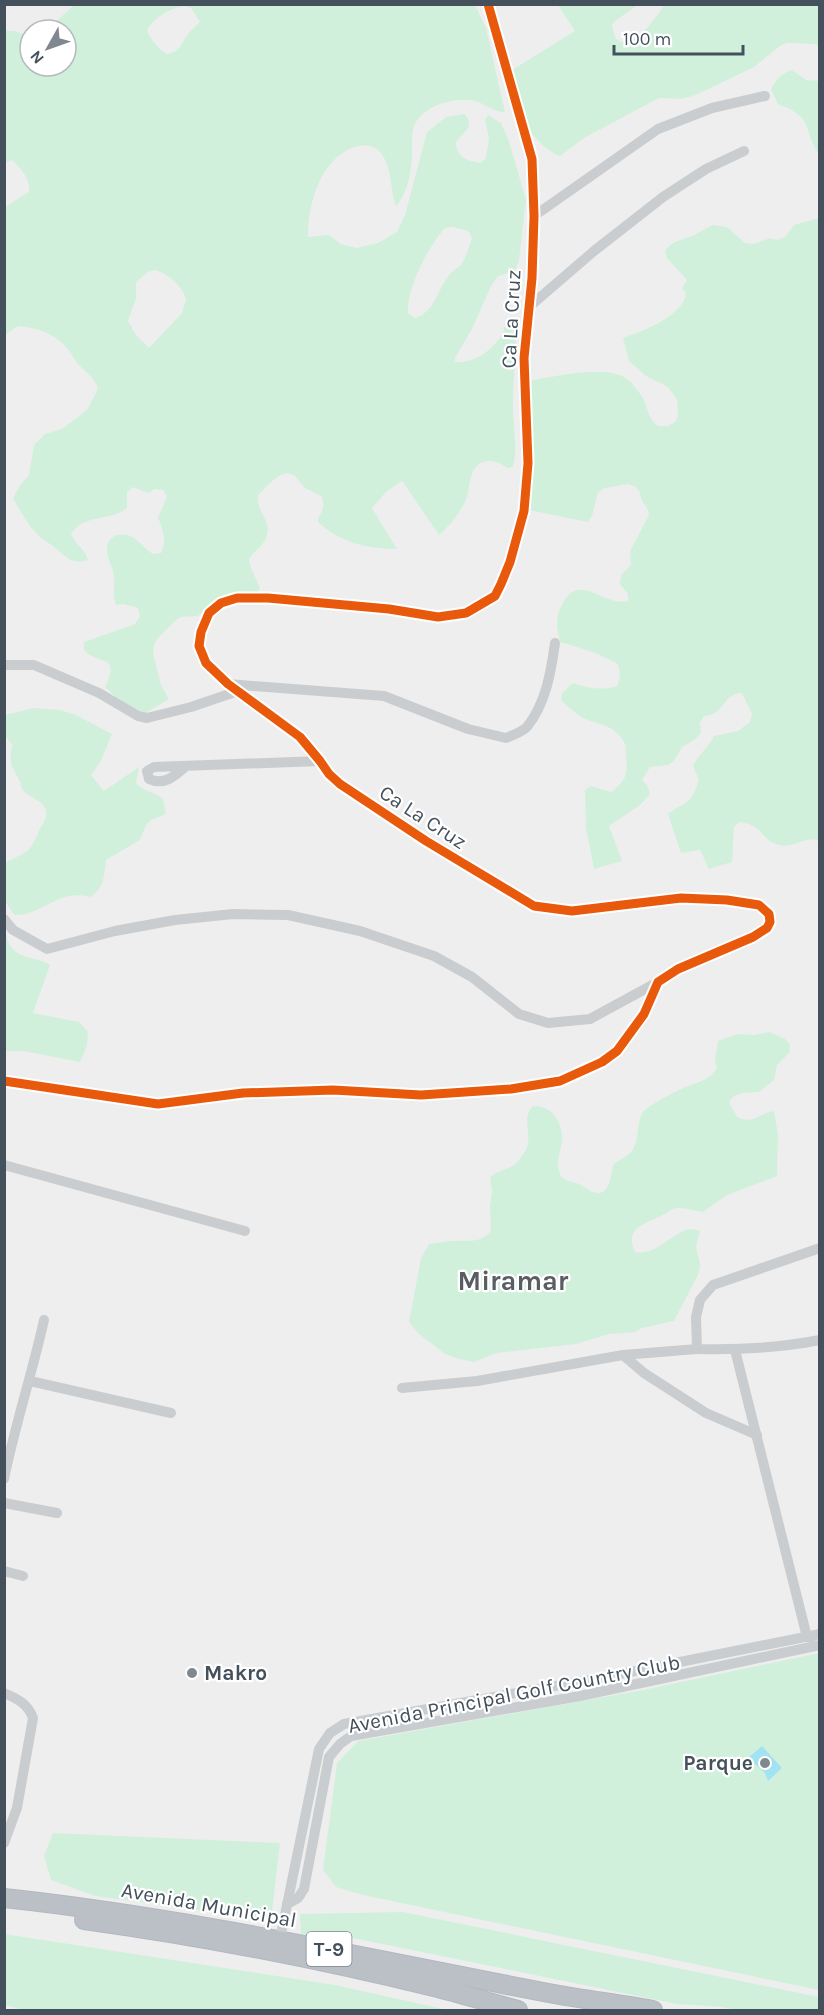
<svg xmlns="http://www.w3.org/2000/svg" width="824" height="2015" font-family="Karla,sans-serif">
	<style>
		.green { fill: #d1f0dc; fill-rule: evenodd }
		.water { fill: #a2e2f2 }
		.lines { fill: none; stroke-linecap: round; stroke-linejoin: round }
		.highway-casing { stroke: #b2b8bf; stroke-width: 20 }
		.street { stroke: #cacdd0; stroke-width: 10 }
		.highway { stroke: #bac0c6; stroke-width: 18 }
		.cycleway-casing { stroke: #fff; stroke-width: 13 }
		.cycleway { stroke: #e8590c; stroke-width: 9 }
		.poi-dot { fill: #80888f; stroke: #fff; stroke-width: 2 }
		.labels { text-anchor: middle; stroke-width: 4.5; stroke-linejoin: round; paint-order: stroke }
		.shield { fill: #fff; stroke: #7c858d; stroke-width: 1.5 }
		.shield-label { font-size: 20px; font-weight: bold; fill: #44515c }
		.street-label { font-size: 21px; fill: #44515c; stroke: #fff }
		.poi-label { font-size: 21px; font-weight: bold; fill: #44515c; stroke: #fff; text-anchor: start }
		.district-label { font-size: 27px; font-weight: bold; fill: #5a5e63; stroke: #fff }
	</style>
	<rect width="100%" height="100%" fill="#efeeee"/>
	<g class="green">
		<path d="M74,5H475L486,28L505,112C494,113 486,104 475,101C455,97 427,104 416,122C410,132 413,141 412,153C412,169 408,194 396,206C390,190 392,165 380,152C374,145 363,144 354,147C320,160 308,203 308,237L329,235L341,244L357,248L378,243L397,232L405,215L427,132L446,117L465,114L468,119L469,127L456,142C456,156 467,161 480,163L486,158L489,138L485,120L488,115L501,123L509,141L526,200L519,260L515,271L498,276L491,286L472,329L455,358V362C474,364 495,349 503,332C505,327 505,323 509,318H513C520,346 512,378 513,407C513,426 518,448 513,467L507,468C495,458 478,458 472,474C468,483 470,492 465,502C459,515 450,525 439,535L402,481L387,491L372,508L397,549C369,549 340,543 318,522V518C324,510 325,505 321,496L305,488L295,476L288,473C275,475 268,486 258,495C255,513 275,520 265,540C261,548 253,552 249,559C250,570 257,578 260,589L255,594L247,592L225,597L198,616L181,617L175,621L158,638L154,645L153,653L161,685L169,699L144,714L123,704L105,687C121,652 100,667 84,650V642L135,624L140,616L138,608L123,604L116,605C112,593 115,587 114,577C113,564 99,548 113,537C117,534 122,534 127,535C137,537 144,549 153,554L161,553C167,543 163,528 158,518L167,497L163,490L155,489L148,493L133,487L127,492V508C111,522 84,513 71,534C75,545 85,548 88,560C74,564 69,560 59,551C53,545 46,542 40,537C28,526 21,512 13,498L19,487L29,475L34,445L45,434L62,429L87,410L98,389C95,377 86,373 78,364C75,361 73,356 70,352C57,334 39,328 18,326L5,335V207L29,192C31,179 21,169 12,160L5,163L4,28L8,31H16L30,38V66H66V30H47ZM183,6L191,8L200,22C196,26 192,29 189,33C181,43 181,52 167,54C158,48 151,40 147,30C154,17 170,9 183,6ZM453,227L468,231L472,238C469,247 466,257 461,265C457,269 453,270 450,274C437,289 436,311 415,318L408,313C406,288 429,246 445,228ZM155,270C169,274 182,286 186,299L182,313L149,348L136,335L128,321L136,298V282L148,272Z"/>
		<path d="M558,5H638L615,21L612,26L616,39L621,42C640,40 655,20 664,5H819V47L816,44L787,43L780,46L754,67L696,95L681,99L659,98L584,138L560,156C542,150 521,123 515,105C511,94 510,83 507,73L575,31Z"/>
		<path d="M792,70L806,80L819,81V154C801,127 816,119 778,104L771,90C775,80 782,73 792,70Z"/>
		<path d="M819,218V841C805,835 794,849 779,845C761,841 763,824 739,822L734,827L732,862L709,869L700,850L681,853L668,814C687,800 691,805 699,780L693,766C698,755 709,747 714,736L738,731L750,722L752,714L742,693C721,694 726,715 704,716L700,723L701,732L696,739L682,747L674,761L668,765L650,767L642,780L647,785L650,794L640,805L609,826L622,861L594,869L586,828L585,790L591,786L611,792C623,783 629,775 626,760C625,754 627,747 624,742C616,727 602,725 588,720C579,717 568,707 561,700L562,693L573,683C589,688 601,691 617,686C621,677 620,672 618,664L596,653L560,642C556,624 555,617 564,601C580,573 605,607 628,601V594L620,584L621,575L631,565L630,551L649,515L647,508L642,501L640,493L636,487L628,484L605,488L598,492L592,516L588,522L529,510L528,381C553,377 614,361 632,383C635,388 640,393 643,398C649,411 647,416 658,426H668L675,422L678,416L677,400L668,387L646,376L629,361L623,338C643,331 681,317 686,294L682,288L687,280L667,258L665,251L670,245L677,241L692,236L713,225L727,227L745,243L754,244L770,238L778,240L785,237L794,225Z"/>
		<path d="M34,708L60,710L76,715L112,734L101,761L91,775L104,791L139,767L136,783C144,792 154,791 163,799L166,814L151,820L146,825L140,840L106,860C104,876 105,888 90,897C58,888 43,916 14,915L5,901V863C25,852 29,855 38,833C40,827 45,822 46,816C48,800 29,799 22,789C21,786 21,782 19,780C10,761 9,766 12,745L5,735V715Z"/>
		<path d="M5,933C7,937 8,943 11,947C20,959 38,957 50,965L33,1013L79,1022L88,1032L87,1046L80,1062L23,1051H5Z"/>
		<path d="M769,1032L785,1039L790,1045L789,1053L777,1065L774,1080L759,1092L742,1093L734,1096L729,1102L737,1117C754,1125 759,1113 774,1111L778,1135L777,1176L727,1195L703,1212C696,1211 687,1208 679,1208C673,1208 667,1213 661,1216C644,1224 624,1229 635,1252C662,1257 677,1221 700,1231L696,1247L700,1264L699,1273L674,1321L642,1328L635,1332L609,1334L576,1344L497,1353L474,1362L459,1359L445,1354L419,1334L409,1322L421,1258L429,1244C437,1243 445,1241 454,1241C469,1240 480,1244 491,1231L490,1207L492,1191L490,1177C499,1169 512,1170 519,1160C522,1156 528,1148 528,1143C530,1129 522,1118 533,1106C552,1105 563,1122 562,1140C561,1151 554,1168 562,1177C566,1181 573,1182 579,1184C583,1186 587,1189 591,1191C609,1200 611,1176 613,1165C618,1160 627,1157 631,1152C643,1137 632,1117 650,1106C659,1101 670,1094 679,1090C693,1083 710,1082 717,1067L715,1060L718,1041L738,1034L753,1035Z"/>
		<path d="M819,1653V1990L363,1895L336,1887L323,1870L337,1763L358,1741L643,1690Z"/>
		<path d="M53,1833L280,1843L271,1920L95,1896L51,1880L44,1856Z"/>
		<path d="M403,1912L819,1997V2010H737L721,2007L677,2004L333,1934L301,1938L300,1914Z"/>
		<path d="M4,1934L335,1985L448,2010H23L5,2005Z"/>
	</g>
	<path class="water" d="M762,1746L782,1768L768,1781L765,1773L748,1758Z"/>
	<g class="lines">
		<defs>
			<g id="highway">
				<path d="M4,1898C190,1918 371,1959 554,1994C587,2000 620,2004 653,2010"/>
				<path d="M84,1920C201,1936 319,1959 434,1987C463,1994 490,2003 518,2010"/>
			</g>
		</defs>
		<use href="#highway" class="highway-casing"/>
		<g class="street">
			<path d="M534,216L658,129L712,108L765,96"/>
			<path d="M529,307L594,251L663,197L706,169L744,151"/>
			<path d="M4,665H34L99,693L138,716L147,718L191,707L238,691"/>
			<path d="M228,684L384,696L468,729L506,738C513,735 522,732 527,727C546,703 551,672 555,643"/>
			<path d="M186,766C175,776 164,786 149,779L147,771L154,767L320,761"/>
			<path d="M4,919L13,930L47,949L115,931L175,920L233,914L288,915L360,931L434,956L472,977L519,1014L548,1023L590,1019L658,982"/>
			<path d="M4,1081L158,1104L243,1093L333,1090L421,1095L511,1089L560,1081L602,1062L617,1051L644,1014L658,982L678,969L753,937L767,928L770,922L769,914L759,905L727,900L681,898L572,911L534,906L426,841L340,784L329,774L320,761L300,737L228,684L206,663L199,646L201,632L209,613L221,603L237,598H268L389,609L438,617L466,613L495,596L501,584L510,562L524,511L528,463L524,358L532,278L534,216L532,159L488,4"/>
			<path d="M4,1165L245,1231"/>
			<path d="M820,1248L713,1285L700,1300L696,1317L697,1349C739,1350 779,1348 820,1340"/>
			<path d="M735,1350L807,1637L811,1638"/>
			<path d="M623,1355L644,1373L706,1413L757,1435"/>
			<path d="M30,1381L171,1413"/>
			<path d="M402,1388L477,1381L623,1355L697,1349"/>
			<path d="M4,1479C15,1425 32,1374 44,1320"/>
			<path d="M4,1503L57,1513"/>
			<path d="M4,1571L23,1576"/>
			<path d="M4,1693C18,1699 28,1704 33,1718L17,1808L4,1843"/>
			<path d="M287,1904L298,1898L304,1889L329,1757L340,1744L351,1736L580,1696L820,1645"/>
			<path d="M280,1939L319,1749L330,1733L344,1724L605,1677L820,1634"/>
		</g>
		<use href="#highway" class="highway"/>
		<defs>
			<path id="cycleway" d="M4,1081L158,1104L243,1093L333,1090L421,1095L511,1089L560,1081L602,1062L617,1051L644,1014L658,982L678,969L753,937L767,928L770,922L769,914L759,905L727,900L681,898L572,911L534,906L426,841L340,784L329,774L320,761L300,737L228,684L206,663L199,646L201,632L209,613L221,603L237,598H268L389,609L438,617L466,613L495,596L501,584L510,562L524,511L528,463L524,358L532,278L534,216L532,159L488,4"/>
		</defs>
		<use href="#cycleway" class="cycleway-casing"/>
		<use href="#cycleway" class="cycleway"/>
	</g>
	<g class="poi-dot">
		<circle cx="192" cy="1673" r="6"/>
		<circle cx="765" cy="1763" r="6"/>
	</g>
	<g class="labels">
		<rect class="shield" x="306.5" y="1932" width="45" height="34" rx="4.5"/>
		<g class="shield-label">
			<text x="329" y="1956">T-9</text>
		</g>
		<g class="street-label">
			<text transform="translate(511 319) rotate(-87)" y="7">Ca La Cruz</text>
			<text transform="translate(423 817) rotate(33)" y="7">Ca La Cruz</text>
			<text transform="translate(514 1694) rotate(-11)" y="7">Avenida Principal Golf Country Club</text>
			<text transform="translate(209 1905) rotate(10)" y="7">Avenida Municipal</text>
		</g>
		<g class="poi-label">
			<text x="204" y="1680">Makro</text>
			<text x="753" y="1770" text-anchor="end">Parque</text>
		</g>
		<g class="district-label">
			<text x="513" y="1290">Miramar</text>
		</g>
	</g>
	<rect width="824" height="2015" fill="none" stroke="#44515c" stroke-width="12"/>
	<g transform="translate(48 48) rotate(230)"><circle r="28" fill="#ffffff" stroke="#b4b9be" stroke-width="1.5"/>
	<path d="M0-4.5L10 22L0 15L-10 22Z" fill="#80888f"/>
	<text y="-9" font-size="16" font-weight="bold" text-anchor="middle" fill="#44515c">N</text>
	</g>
	<path d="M614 45v9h129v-9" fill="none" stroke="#44515c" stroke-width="3"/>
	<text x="623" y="45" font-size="18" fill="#44515c" stroke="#ffffff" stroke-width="4.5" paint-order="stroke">100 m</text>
</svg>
